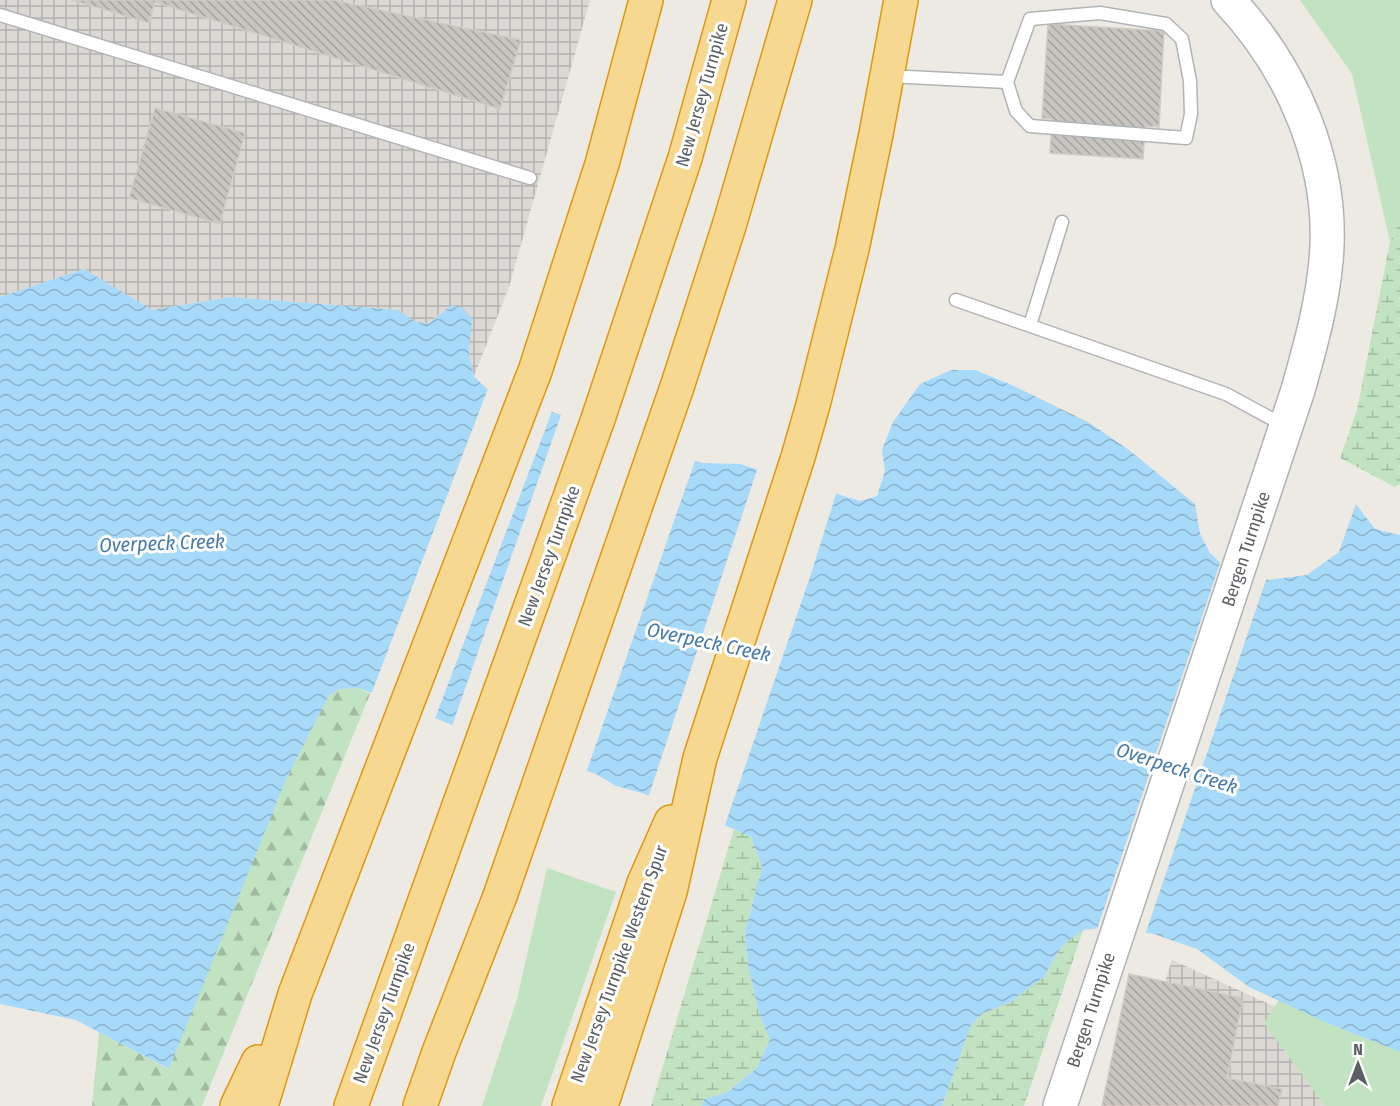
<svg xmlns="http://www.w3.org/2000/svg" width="1400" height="1106" font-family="'Fira Sans Condensed',sans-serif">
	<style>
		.industrial { fill: url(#industrial-grid) }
		.green { fill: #c2e3c1 }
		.forest { fill: url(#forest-firs) }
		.wetland { fill: url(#wetland-marsh) }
		.water { fill: url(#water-waves) }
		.pier { fill: #edeae3 }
		.building { fill: url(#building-back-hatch); stroke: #d1ccc2; stroke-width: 1.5 }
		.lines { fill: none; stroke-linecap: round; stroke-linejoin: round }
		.service-casing { stroke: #b1b4b7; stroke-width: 15 }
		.secondary-casing { stroke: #b0b3b7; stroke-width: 36 }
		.motorway-casing { stroke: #e1970f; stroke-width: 36 }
		.service { stroke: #fff; stroke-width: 12 }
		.secondary { stroke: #fff; stroke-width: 33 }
		.motorway { stroke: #f6d891; stroke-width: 33 }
		.labels { text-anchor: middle; stroke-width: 6; stroke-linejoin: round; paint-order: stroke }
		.street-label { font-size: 18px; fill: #5b5f63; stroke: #fff }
		.water-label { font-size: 20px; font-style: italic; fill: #457aaa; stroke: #fff }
	</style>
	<defs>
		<pattern id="industrial-grid" width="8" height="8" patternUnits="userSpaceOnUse" patternTransform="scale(1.5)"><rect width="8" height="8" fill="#dcd9d5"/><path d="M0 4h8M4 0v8" fill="none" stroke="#b5b3b0"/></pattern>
		<pattern id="forest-firs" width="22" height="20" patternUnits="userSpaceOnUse" patternTransform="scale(1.5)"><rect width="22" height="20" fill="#c2e3c1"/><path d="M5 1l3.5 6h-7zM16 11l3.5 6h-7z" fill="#a1bba0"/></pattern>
		<pattern id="wetland-marsh" width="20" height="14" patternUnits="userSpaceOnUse" patternTransform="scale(1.5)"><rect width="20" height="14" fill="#c2e3c1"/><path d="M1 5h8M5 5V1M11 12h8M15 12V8" fill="none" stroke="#a1bba0"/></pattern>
		<pattern id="water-waves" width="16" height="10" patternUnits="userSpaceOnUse" patternTransform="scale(1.5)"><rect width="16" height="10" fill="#a7d9f9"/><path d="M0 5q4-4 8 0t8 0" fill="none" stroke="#8bb3cd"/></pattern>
		<pattern id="building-back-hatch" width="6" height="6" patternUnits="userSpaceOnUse" patternTransform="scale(1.5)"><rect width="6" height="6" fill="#c8c5c0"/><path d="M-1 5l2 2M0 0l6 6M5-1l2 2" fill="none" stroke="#a5a3a0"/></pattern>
	</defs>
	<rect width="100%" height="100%" fill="#edeae3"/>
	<g class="industrial">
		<path d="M0,0H590L509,287L474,376L469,354L471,318L441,313L428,324L414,321L397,310L230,297L151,310L84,269L0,297Z"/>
		<path d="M1172,960L1400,1063V1106H1125Z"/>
	</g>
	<g class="green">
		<path d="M1300,0H1400V219L1390,242L1352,74Z"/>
		<path d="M547,868L616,892L541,1106H482L517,999Z"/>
		<path d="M1279,1000L1327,1023L1400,1052V1106H1325L1264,1023Z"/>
	</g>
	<path class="forest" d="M359,688L370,694L202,1106H92L99,1032L168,1069L285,782L329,695L340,689Z"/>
	<g class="wetland">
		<path d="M1400,219V484L1395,487L1340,458L1357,410L1390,242Z"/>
		<path d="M734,829L751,837L762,867L745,932L748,965L759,1014L770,1040L756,1069L726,1093L704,1099L702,1106H651Z"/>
		<path d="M1083,930L1024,1106H942L971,1025L983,1013L1009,1003L1043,978L1062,946Z"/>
	</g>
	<path class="water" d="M84,269L152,310L230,297L398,310L414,321L428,324L452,305L463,308L472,318L469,354L474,376L488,390L702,463L740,464L860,501L877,496L885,471L882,450L893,422L920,384L951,370H975L1014,386L1088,422L1129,450L1195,504L1200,534L1210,553L1225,567L1244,575L1268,580L1307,575L1339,552L1356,504L1375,529L1400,535V1052L1327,1023L1249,987L1197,949L1154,934L1110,927L1083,930L1062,946L1043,978L1009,1003L983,1013L971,1025L942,1106H702L704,1099L726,1093L756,1069L770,1040L759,1014L748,965L745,932L762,867L751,837L734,829L642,793L616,786L596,774L450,724L359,688L340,689L329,695L285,782L169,1069L76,1020L0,1004V297Z"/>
	<g class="pier">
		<path d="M489,386L553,409L434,721L370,697Z"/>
		<path d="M562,412L696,458L586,773L452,726Z"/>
		<path d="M758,467L837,491L810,577L724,828L648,798Z"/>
		<path d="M1221,560L1226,564L1245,572L1267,577L1145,935L1110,930L1096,932Z"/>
	</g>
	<g class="building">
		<path d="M72,0H333L521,40L500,109L155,2L149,23Z"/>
		<path d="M1048,24L1164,31L1159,127L1145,126L1143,159L1050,153L1052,119L1042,118Z"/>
		<path d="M155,108L245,133L220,224L129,198Z"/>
		<path d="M1129,974L1243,998L1227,1078L1282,1089L1278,1106H1102Z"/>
	</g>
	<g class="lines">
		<defs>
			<g id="service">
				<path d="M1100,13L1166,24L1182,39L1190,81L1191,114L1186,138L1030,126L1016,111L1007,82L1030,19Z"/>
				<path d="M0,15L530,178"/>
				<path d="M888,76L1007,82"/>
				<path d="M956,300L1226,394L1285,426"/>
				<path d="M1030,325L1062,222"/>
			</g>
			<path id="secondary" d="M1060,1106L1298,390C1310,347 1322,305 1326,261C1335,165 1293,69 1228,0"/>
			<g id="motorway">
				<path d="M237,1106L258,1062"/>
				<path d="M261,1106L295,994L535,371L602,164L646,0"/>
				<path d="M351,1106L598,419L685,158L729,0"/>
				<path d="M420,1106L439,1052L500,896L677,387L729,226L795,0"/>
				<path d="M569,1106L644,883L671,822"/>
				<path d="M601,1106L670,892L700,758L798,457L813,405L852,249L876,134L901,0"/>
			</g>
		</defs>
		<use href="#service" class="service-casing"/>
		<use href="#secondary" class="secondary-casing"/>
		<use href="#motorway" class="motorway-casing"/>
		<use href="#service" class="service"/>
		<use href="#secondary" class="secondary"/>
		<use href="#motorway" class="motorway"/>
	</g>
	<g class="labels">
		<g class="street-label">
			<text transform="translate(702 95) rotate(-74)" y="6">New Jersey Turnpike</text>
			<text transform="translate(1246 549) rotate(-72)" y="6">Bergen Turnpike</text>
			<text transform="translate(549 556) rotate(-70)" y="6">New Jersey Turnpike</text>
			<text transform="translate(619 964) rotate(-70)" y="6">New Jersey Turnpike Western Spur</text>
			<text transform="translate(1091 1010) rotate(-72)" y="6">Bergen Turnpike</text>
			<text transform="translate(384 1013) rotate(-70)" y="6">New Jersey Turnpike</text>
		</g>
		<g class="water-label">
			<text transform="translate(162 543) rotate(-2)" y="7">Overpeck Creek</text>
			<text transform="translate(709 642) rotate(12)" y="7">Overpeck Creek</text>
			<text transform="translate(1177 768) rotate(18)" y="7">Overpeck Creek</text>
		</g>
	</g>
	<g transform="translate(1358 1064)" stroke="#ffffff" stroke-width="4.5" paint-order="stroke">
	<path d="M0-4.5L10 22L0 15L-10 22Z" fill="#5b5f63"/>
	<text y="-9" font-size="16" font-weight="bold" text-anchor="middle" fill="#5b5f63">N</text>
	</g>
</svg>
